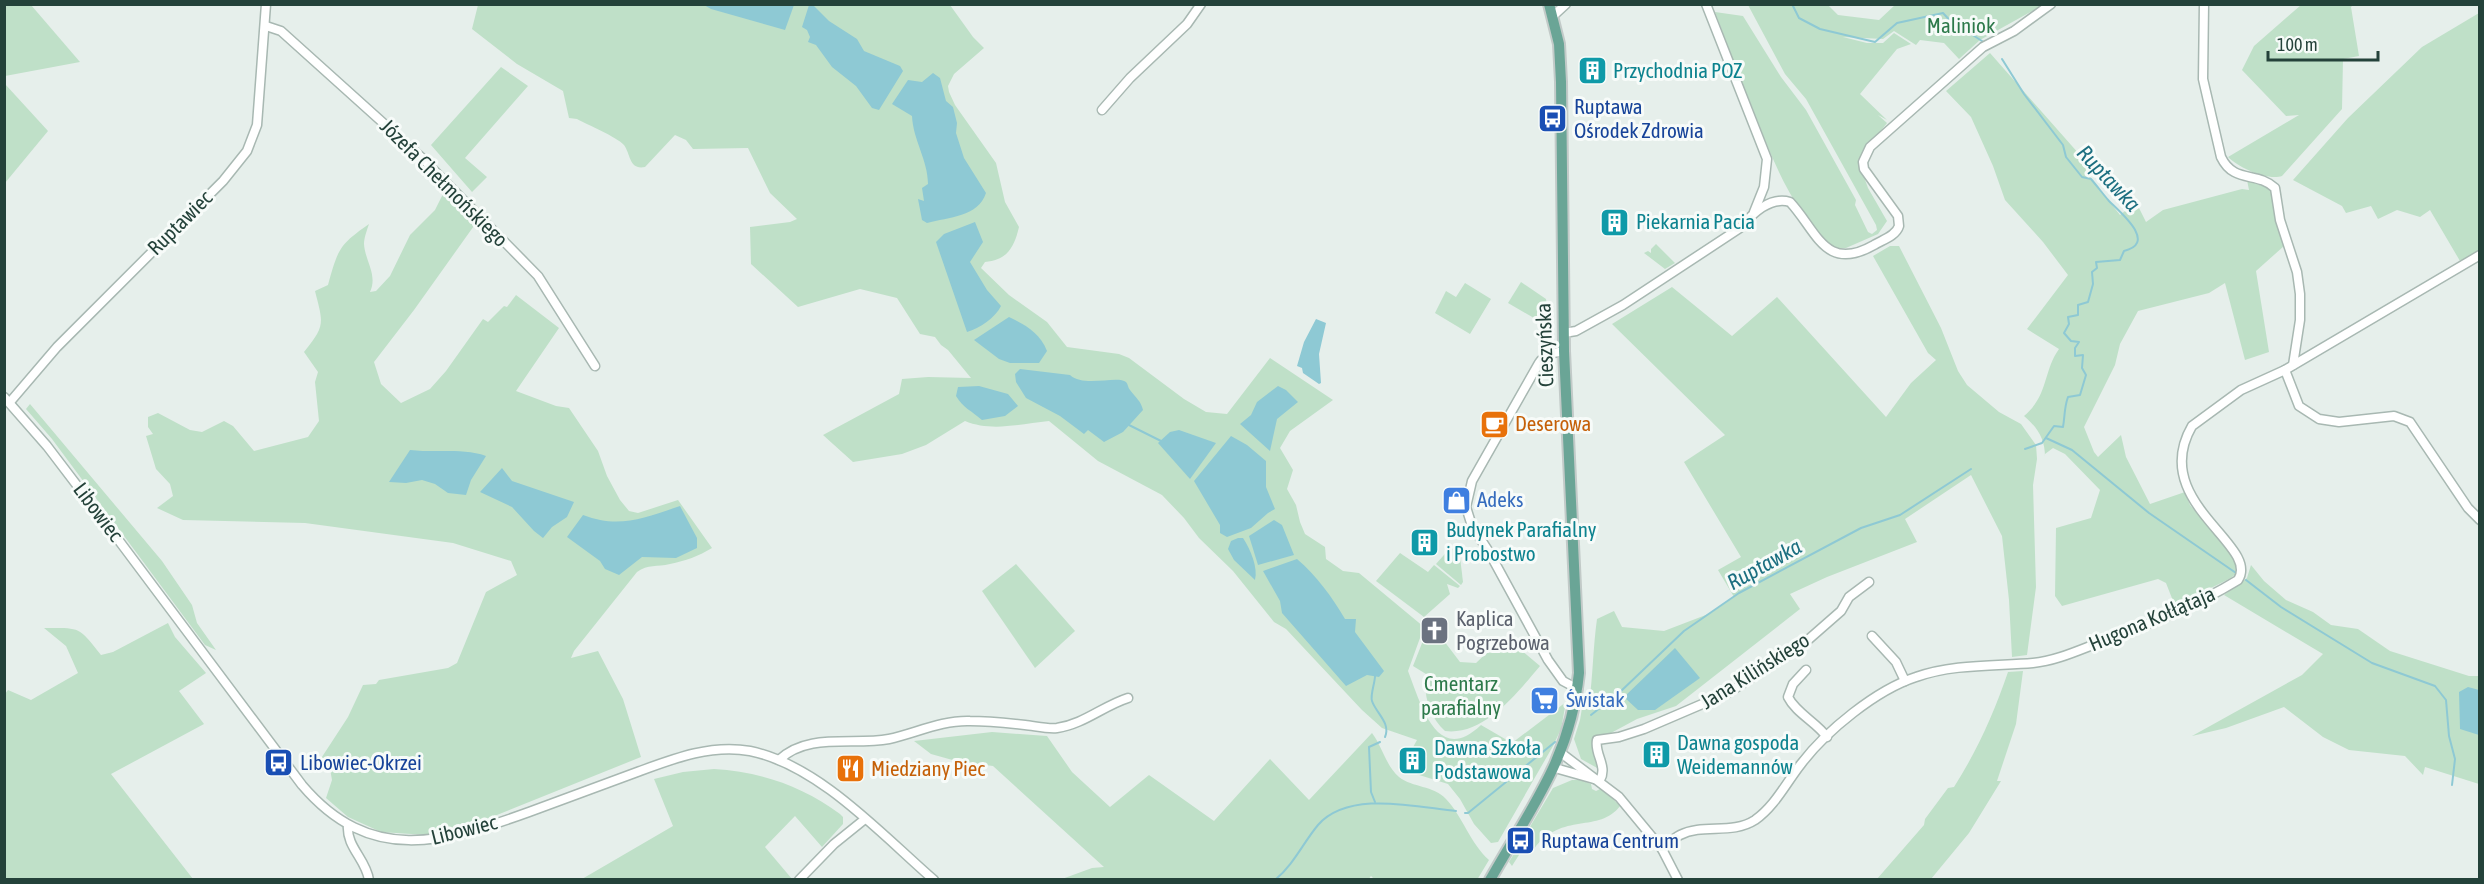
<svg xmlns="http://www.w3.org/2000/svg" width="2484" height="884" font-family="'Asap Condensed',sans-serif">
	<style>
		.green { fill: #bfe0c8 }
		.water { fill: #8ec9d4 }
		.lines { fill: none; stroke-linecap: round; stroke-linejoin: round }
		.stream { stroke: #8ec9d4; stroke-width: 2 }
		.minor-casing { stroke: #a8b8b2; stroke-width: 11 }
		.major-casing { stroke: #c2cac8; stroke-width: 14 }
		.minor { stroke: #fff; stroke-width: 8 }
		.major { stroke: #6aa596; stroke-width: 10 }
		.labels { text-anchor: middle; stroke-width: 6; stroke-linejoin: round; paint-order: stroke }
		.park-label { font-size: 21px; fill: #2d7a4b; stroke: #f7fbf9 }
		.culture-label { font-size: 21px; fill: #0d838f; stroke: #f7fbf9; text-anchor: start }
		.transit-label { font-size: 21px; fill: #164399; stroke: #f7fbf9; text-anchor: start }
		.street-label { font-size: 21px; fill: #24423a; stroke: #f7fbf9 }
		.food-label { font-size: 21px; fill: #c56008; stroke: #f7fbf9; text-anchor: start }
		.shop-label { font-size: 21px; fill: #366cbe; stroke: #f7fbf9; text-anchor: start }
		.worship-label { font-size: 21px; fill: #5b616d; stroke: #f7fbf9; text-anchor: start }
		.water-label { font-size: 22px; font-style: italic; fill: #1c6f80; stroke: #f7fbf9 }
	</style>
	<rect width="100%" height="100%" fill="#e6efeb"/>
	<g class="green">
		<path d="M5,4L31,5L80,62L5,76Z"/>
		<path d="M478,5H950L973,37L984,48L954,74L948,86L949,92L955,105L996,163L1005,202L1019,227C1014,248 1007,260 985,262L981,268L1009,295L1047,322L1067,347L1119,354L1129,358L1184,399L1206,412L1227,414L1270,358L1333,400L1290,431L1280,448L1293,470L1287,489L1296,505L1300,522L1305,534L1325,547L1326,559L1343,571L1359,573L1424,627L1408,671C1421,704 1437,767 1481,725L1512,743L1566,702L1561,729L1553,746L1498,842L1491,843L1474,824L1460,799L1448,784L1416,774L1427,756L1412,749L1417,740L1382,728L1362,710L1286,629L1274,622L1233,571L1199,538L1184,518L1162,495L1098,461L1049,421C1021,424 991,432 965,421L926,445L902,454L853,462L823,435L899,394L902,379L928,377L971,378L948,350L941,345L935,337L920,334L897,298L860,289L798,307L751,264L750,227L790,222L797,219L770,193L748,148L693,149L686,140L675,135L645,167C629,170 631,155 624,145C617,137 588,125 577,119L569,118L563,91L517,64L472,29Z"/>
		<path d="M1748,5H1828L1838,15L1879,20L1895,5H2043L1980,40L1959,59L1944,43L1920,40L1916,45L1894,31L1883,39L1843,37L1867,43H1883L1894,33L1911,44L1897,49L1860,94L1887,120L1878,115L1887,123L1858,160L1868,188L1887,221L1878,234L1846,248L1835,249C1792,214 1772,158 1752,107C1739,76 1727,44 1715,12L1743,16L1781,77L1806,110L1856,200L1855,205L1868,232L1872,234L1877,230L1876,225L1806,99L1785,74Z"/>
		<path d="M2301,5H2353L2351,7L2359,56L2343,59L2342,109L2282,176C2268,181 2239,168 2228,157L2299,115L2286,116L2242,70L2254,46Z"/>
		<path d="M2479,13V251L2460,261L2430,210L2420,217L2397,210L2378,219L2371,206L2346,213L2342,206L2293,180L2348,118L2422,47Z"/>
		<path d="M1990,53L2087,163L2090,177L2120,215L2136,202L2146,222L2163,210L2242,189L2249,190L2247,180L2275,191L2278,227L2284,246L2256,271L2269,352L2245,360L2225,283L2209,293L2138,311L2120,344L2115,365L2084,427L2094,452L2098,457L2121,435L2126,457L2150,504L2185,492L2190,505L2239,563L2236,574L2229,579L2175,606L2166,583L2158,579L2062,606L2055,596L2056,528L2091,518L2100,490L2065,454L2053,448L2045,454V457C2045,439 2038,428 2024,416C2049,395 2043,371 2059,349L2027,329L2068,275L2043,242L2005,200L1993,166L1971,117L1946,91Z"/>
		<path d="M501,67L528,86L465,158L487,177L472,192L431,145Z"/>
		<path d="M5,84L48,131L5,183Z"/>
		<path d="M445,190L476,223L414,310L374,362L381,384L401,403L430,389L446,371L483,319L488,322L504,306L507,307L516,295L559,328L516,391L556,406L569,408L598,451L607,476L620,500L629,511L638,513L678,500L712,548C699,556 685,561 670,564C657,567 648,564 637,572L574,651L571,658L598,651L623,699L641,757L472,825L426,835L381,832L348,817L326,798L332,780L328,757L320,760L348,717L363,685L376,684L379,680L448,668L457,663L486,592L517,575L511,561L453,543L305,523L183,520L157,508L173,496L170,484L156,469L146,436L153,434L148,427V417L158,413L190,430L202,432L224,421L233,426L254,451L308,437L319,421L315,382L318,372L304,352C326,325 323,323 315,291L328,285C338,249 339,245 369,224C367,230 364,238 364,244C365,261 378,275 370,292L376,291L390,276L410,235L435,210Z"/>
		<path d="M1656,244L1675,263L1665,269L1644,253L1648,251L1651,253V249Z"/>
		<path d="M1890,246H1899L1941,328L1958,371L1967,385L1999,412L2021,424L2036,445L2037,459L2033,485L2036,587L2027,655L2012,657L2009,600L2002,536L1971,475L1905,519L1917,542L1827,577L1790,594L1800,609L1676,706L1637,719L1611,733V736H1595L1594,739L1599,769L1581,759L1574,739L1580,720L1583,702L1589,704C1593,675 1593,647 1597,619L1614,611L1622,627L1664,631L1711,613L1734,597L1718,570L1741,557L1684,462L1725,435L1612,324L1672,287L1732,336L1777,297L1886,417L1911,383L1936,360L1928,353L1873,256Z"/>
		<path d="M1521,282L1546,299L1549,320L1546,325L1508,303Z"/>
		<path d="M1465,283L1491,299L1470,334L1435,313L1446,291L1456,297Z"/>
		<path d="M30,404L162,561L192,605L197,623L216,650L205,645L52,439L26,409Z"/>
		<path d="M1451,547L1460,557L1463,582L1461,585L1436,564Z"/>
		<path d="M1400,553L1428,572L1434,565L1460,586L1458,588L1447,584L1450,594L1424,617L1376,581Z"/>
		<path d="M1016,564L1075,631L1035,668L982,591Z"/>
		<path d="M2251,565L2264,581L2286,600L2313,612L2331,625L2358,629L2390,651L2469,676H2479V784L2425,767L2423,775L2405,756L2349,750L2323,737L2284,707L2226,728L2192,736L2302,675L2323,654L2224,595L2247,578Z"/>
		<path d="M168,623L175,637L206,673L179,691L204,724L111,774L193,879H5V694L8,690L31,700L78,673L66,646L44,628C81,628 78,626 101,655L113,652Z"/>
		<path d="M1428,628L1433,637H1441L1460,662L1476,663L1498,642L1508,639L1540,666C1517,693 1484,736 1445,731C1429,717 1423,694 1426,674L1413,666Z"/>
		<path d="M2023,671L2016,724L1997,781H2001L1969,833L1931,879H1877L1924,825L1925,819L1948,788L1954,787C1977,751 1994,713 2008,672Z"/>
		<path d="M992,732L1047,736L1072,772L1110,807L1149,775L1214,821L1270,759L1309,800L1372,733C1382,746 1386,766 1399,777C1413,788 1433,785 1446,799C1463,817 1470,843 1489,860L1477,880H1375L1371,876L1368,880L1062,879L1092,868L1104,867L993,766L956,761L931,754L914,741Z"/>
		<path d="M714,769C761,772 802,786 840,814L843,817V824L822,847L795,816L765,847L792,879H582L673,826L654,779L683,772Z"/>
		<path d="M1572,780H1580L1591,784L1592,789L1596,791L1602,788L1620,806C1599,834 1562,811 1534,849L1524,847L1512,866L1509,862L1553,788Z"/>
	</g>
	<g class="water">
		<path d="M704,5H794L785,30L711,9Z"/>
		<path d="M809,5H813L829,21L857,39L864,51L900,66L903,71L879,110L872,108L856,86L832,67L816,45L808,42L810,37L807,30L802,27Z"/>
		<path d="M933,73L940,78L946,101L953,107L957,123L956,133L964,158L986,193C978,217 949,217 927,223L922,220L918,199L924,201L922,188L928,184C928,160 913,140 912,116L892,104L908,80L922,82Z"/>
		<path d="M975,222L983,242L970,262L987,290L1001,306C995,318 980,328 967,332L936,242L944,234Z"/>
		<path d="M1009,317C1026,325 1040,333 1047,351L1039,363H1010L999,359L974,340Z"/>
		<path d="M1316,319L1326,323L1319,354L1321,383L1319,384L1303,373L1302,368L1297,366L1304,342Z"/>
		<path d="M1020,369L1070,375C1084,388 1117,375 1126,382C1128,384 1128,388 1130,390C1136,398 1141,401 1143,410L1123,432L1104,442L1088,430L1084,434L1060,416L1026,398L1016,382L1015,374Z"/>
		<path d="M979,386L1008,394L1018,406L1005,416L982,420C972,411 963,408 956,396L958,387Z"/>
		<path d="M1278,386L1286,390L1298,402L1277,419L1270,451L1240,424L1251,415L1257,402Z"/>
		<path d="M1179,430L1216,443L1190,479L1158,443L1170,432Z"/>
		<path d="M1231,436L1247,445L1266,461V487L1275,509L1268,513L1251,528L1227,537L1220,533V525L1194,481Z"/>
		<path d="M410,450C435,453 463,448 486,456L471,480L466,495L448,493L435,484L422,480L406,483L389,482Z"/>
		<path d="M502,468L512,481L574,502L567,517L552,527L543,538L534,531L512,507L480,492Z"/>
		<path d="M680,506L697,538V548L676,558L642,557L619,575L605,569L600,561L567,537L583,515C619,529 644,518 680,506Z"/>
		<path d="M1274,520L1282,525L1294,555L1258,565L1249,536Z"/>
		<path d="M1238,538H1243C1251,550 1258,568 1255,580L1234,560L1228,549L1231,541Z"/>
		<path d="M1297,559C1317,576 1332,597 1345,619H1356L1355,632L1384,671L1379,677L1367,675L1346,686L1282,613L1280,601L1263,571Z"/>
		<path d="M1675,648L1700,678L1655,710H1638L1624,697Z"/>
		<path d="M2468,687L2479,690V735L2460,729L2459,692Z"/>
	</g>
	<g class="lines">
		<g class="stream">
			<path d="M1792,4L1799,18L1820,29L1875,42L1897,23L1943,13L1956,27L1962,28L1985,43"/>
			<path d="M2002,59L2024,94L2063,145L2066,157L2082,177L2091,179C2097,186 2103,194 2109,201C2120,212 2158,243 2124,251L2120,260L2096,262L2097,268L2092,272L2093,284L2088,302L2078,305V315L2068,317L2069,324L2064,333L2071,341L2079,342L2075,348V356L2083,355L2082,368L2086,375L2080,395L2068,397C2064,408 2065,416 2063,427L2054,426L2042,443L2025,449"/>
			<path d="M1129,425L1161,441"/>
			<path d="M2046,438L2072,450L2149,513L2236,573"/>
			<path d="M2246,580L2281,607L2372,663L2435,686L2446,700L2449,736L2455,759L2452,785"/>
			<path d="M1375,676C1375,683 1370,695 1372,701C1376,713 1391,723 1385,737"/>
			<path d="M1591,715L1620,692L1684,631L1739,593L1861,528L1900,515L1971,469"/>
			<path d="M1375,802L1371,792L1369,747L1380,742"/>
			<path d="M1465,813H1468L1555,742"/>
			<path d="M1275,880C1294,864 1303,843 1318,825C1349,790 1416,807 1456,811"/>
		</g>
		<defs>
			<g id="minor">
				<path d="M1706,4L1767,159L1764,187L1754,212"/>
				<path d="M2204,4L2203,79L2221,157C2234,184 2257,171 2275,188L2280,220L2297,272L2300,294V320L2293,365"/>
				<path d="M1553,16L1566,4"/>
				<path d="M266,26L281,31L421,157L538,276L595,366"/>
				<path d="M1102,110L1130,78L1187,24L1201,4"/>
				<path d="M1564,333L1576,331L1623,305L1740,228C1752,214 1770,196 1790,202C1817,231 1825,273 1874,245C1882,240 1896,236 1899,226L1898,216L1864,169L1863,162L1870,147L1983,47L2014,31L2051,4"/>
				<path d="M1564,351C1553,353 1545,354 1539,363L1472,481L1466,507L1472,526L1489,552L1548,660L1563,681L1578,689"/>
				<path d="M2285,370L2299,406L2319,419L2339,422L2394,416L2410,422L2468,508L2480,520"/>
				<path d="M4,397L47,446L111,530L302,785C370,865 443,843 529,812C566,798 603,785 640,771C675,758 712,744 750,751C819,765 882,835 934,880"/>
				<path d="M10,402L57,347L223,181L247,151L257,125L266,4"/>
				<path d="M1872,636L1896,662L1905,681"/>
				<path d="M1806,670L1793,684L1788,697C1796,713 1816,722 1827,737"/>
				<path d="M1561,753L1619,797L1662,849L1678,880"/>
				<path d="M779,760C808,732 854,746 889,739C916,733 942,720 970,721C988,721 1007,723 1025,725C1035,726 1047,729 1057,728C1084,724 1103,706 1128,698"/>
				<path d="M1555,768L1594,779"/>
				<path d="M1600,780C1608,766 1594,754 1597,740L1619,737L1644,729L1728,693L1801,646L1841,611L1849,597L1869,582"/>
				<path d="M348,825C346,847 366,859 369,880"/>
				<path d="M1662,849C1668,844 1674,838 1680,835C1703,823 1732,835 1755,820C1775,806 1786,783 1801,764C1826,731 1876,690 1916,677C1952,664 1994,666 2033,663C2055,661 2077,651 2098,643C2147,625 2194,607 2238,580C2261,545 2148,502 2192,426L2241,390L2285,370L2480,255"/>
				<path d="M799,880L834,844L865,819"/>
			</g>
			<path id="major" d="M1490,880C1530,809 1571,758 1579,673L1564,351L1561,82L1559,44L1549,4"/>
		</defs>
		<use href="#minor" class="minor-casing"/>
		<use href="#major" class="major-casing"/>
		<use href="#minor" class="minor"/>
		<use href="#major" class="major"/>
	</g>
	<defs>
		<symbol id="building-square" viewBox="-11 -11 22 22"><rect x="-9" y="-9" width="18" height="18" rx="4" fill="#0f9aa8" stroke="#f7fbf9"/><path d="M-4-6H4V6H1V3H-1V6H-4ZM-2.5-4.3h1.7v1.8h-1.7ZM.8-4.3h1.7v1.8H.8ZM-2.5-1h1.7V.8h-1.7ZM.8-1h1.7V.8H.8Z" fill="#fff"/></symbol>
		<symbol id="bus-square" viewBox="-11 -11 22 22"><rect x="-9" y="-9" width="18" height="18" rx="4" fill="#1a4fb4" stroke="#f7fbf9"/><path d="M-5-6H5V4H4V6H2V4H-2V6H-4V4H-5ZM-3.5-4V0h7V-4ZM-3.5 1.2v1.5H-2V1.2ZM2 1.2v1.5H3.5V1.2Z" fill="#fff"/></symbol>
		<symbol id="cafe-square" viewBox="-11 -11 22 22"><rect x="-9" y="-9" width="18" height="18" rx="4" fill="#e8710a" stroke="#f7fbf9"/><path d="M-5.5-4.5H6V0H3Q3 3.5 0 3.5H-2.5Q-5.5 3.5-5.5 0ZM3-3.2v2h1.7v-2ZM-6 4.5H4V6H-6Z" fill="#fff"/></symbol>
		<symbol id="shop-square" viewBox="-11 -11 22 22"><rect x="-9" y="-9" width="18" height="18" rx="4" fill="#3f7fe0" stroke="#f7fbf9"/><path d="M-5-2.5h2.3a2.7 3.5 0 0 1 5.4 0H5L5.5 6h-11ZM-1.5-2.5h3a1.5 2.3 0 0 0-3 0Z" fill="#fff"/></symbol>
		<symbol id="church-square" viewBox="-11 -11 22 22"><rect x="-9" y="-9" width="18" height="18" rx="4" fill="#6b7280" stroke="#f7fbf9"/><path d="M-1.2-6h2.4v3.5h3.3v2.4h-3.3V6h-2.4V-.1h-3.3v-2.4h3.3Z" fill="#fff"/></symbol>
		<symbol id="supermarket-square" viewBox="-11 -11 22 22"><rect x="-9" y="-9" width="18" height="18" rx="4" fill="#3f7fe0" stroke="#f7fbf9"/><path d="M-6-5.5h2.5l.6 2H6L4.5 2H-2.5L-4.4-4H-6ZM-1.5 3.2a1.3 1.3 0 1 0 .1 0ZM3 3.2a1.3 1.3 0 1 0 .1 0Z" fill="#fff"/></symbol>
		<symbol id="restaurant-square" viewBox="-11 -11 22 22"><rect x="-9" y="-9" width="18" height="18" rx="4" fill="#e8710a" stroke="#f7fbf9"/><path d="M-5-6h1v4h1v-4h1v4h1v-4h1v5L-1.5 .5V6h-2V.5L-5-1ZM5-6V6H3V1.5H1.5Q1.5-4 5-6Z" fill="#fff"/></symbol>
	</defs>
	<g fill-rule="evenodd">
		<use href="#building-square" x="1576" y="54" width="33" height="33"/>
		<use href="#bus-square" x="1536" y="102" width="33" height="33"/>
		<use href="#building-square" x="1598" y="206" width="33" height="33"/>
		<use href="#cafe-square" x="1478" y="408" width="33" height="33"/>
		<use href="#shop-square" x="1440" y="484" width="33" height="33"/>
		<use href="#building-square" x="1408" y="526" width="33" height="33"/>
		<use href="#church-square" x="1418" y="614" width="33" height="33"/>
		<use href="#supermarket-square" x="1528" y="684" width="33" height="33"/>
		<use href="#building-square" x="1640" y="738" width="33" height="33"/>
		<use href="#building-square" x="1396" y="744" width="33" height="33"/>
		<use href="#bus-square" x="262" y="746" width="33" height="33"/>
		<use href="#restaurant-square" x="834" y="752" width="33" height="33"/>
		<use href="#bus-square" x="1504" y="824" width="33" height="33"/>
	</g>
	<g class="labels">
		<g class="park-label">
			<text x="1961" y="33">Maliniok</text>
			<text x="1461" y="691">Cmentarz<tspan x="1461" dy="24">parafialny</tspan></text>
		</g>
		<g class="culture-label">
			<text x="1613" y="78">Przychodnia POZ</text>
			<text x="1636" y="229">Piekarnia Pacia</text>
			<text x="1446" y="537">Budynek Parafialny<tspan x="1446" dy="24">i Probostwo</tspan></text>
			<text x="1677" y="750">Dawna gospoda<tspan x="1677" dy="24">Weidemannów</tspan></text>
			<text x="1434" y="755">Dawna Szkoła<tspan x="1434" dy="24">Podstawowa</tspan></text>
		</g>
		<g class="transit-label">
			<text x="1574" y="114">Ruptawa<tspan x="1574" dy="24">Ośrodek Zdrowia</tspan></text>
			<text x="300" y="770">Libowiec-Okrzei</text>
			<text x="1541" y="848">Ruptawa Centrum</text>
		</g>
		<g class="street-label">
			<text transform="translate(444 183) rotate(45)" y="7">Józefa Chełmońskiego</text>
			<text transform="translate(180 223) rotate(-45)" y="7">Ruptawiec</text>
			<text transform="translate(1545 345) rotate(-92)" y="7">Cieszyńska</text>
			<text transform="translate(98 512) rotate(53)" y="7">Libowiec</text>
			<text transform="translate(2152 619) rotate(-23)" y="7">Hugona Kołłątaja</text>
			<text transform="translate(1755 671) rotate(-32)" y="7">Jana Kilińskiego</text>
			<text transform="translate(464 830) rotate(-14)" y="7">Libowiec</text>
		</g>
		<g class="food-label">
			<text x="1515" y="431">Deserowa</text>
			<text x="871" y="776">Miedziany Piec</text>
		</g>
		<g class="shop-label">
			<text x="1477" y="507">Adeks</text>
			<text x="1566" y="707">Świstak</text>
		</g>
		<g class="worship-label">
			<text x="1456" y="626">Kaplica<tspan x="1456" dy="24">Pogrzebowa</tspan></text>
		</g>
		<g class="water-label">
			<text transform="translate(2109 178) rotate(47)" y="8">Ruptawka</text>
			<text transform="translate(1764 564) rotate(-29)" y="8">Ruptawka</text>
		</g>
	</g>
	<rect width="2484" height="884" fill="none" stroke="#24423a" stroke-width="12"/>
	<path d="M2268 51v9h110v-9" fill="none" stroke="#24423a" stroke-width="3"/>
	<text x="2277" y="51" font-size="18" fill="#24423a" stroke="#f7fbf9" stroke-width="4.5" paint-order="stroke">100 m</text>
</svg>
